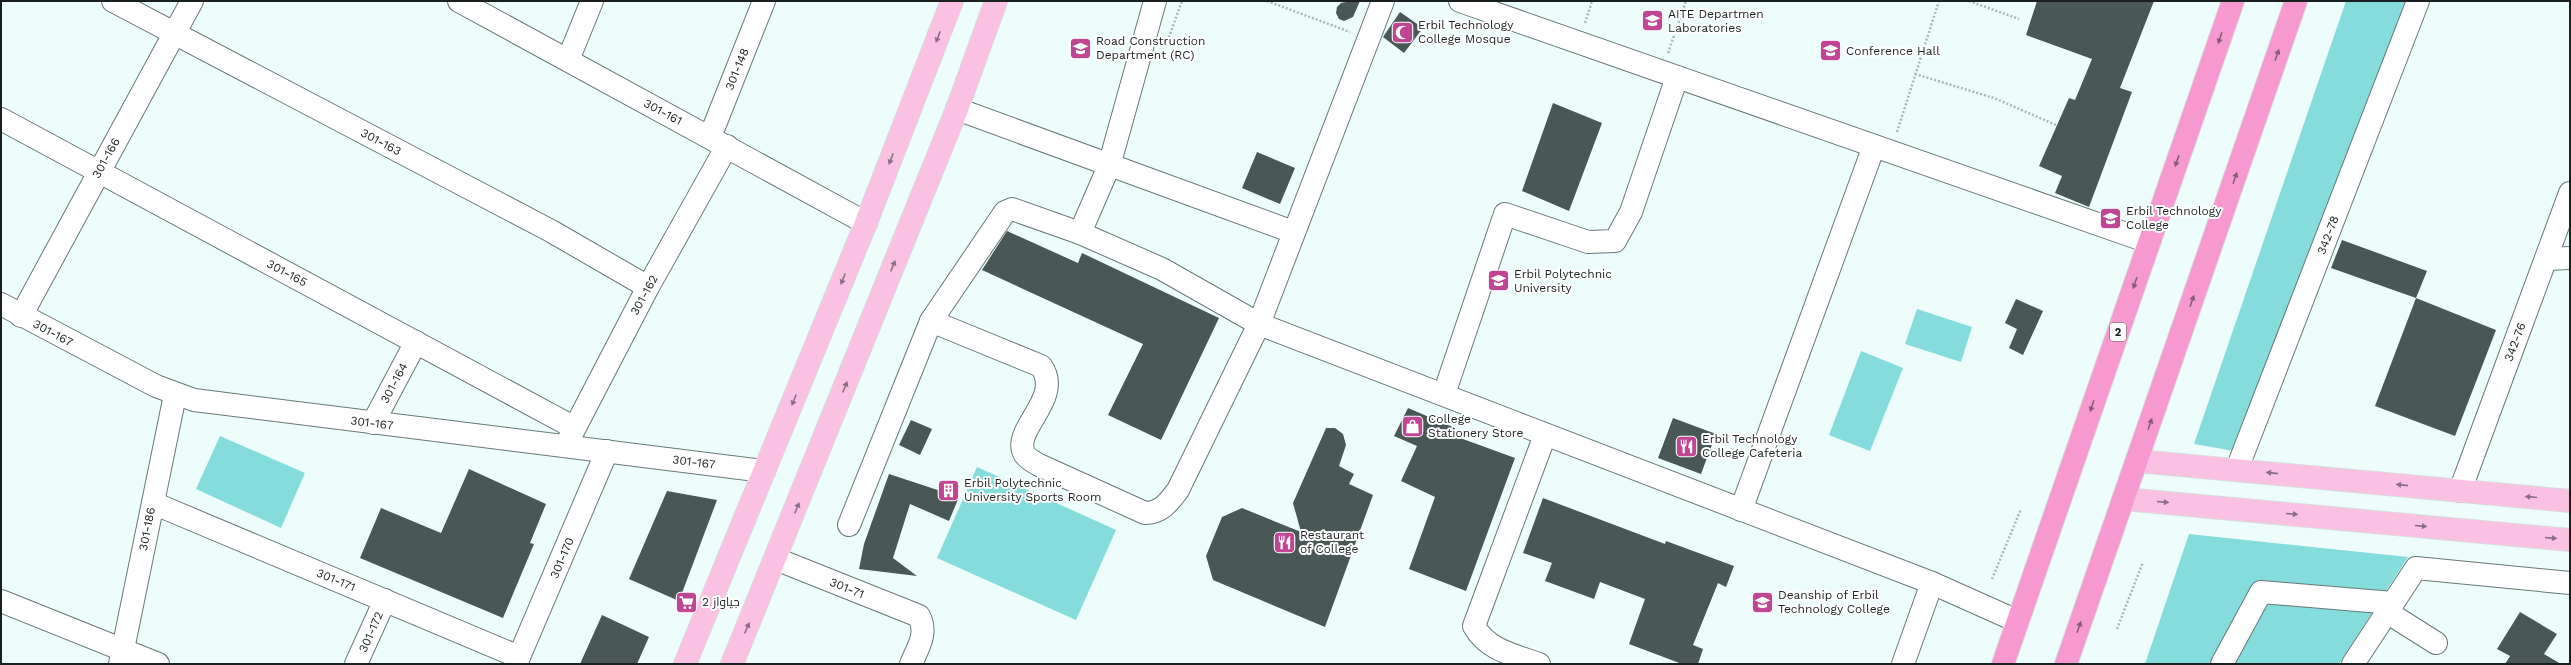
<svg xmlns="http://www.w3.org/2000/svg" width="2571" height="665" font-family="'Work Sans',Cairo,sans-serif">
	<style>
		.green { fill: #84dcdd }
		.building { fill: #495757 }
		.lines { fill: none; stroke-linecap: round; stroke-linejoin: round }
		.minor-casing { stroke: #687777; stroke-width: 24 }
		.major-casing { stroke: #dadbdb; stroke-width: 24 }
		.highway-casing { stroke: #dadbdb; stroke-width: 24 }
		.path { stroke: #aab7b7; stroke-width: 2.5; stroke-dasharray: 2 2; stroke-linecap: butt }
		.minor { stroke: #fff; stroke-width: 22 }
		.major { stroke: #fac1e3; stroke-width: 22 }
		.highway { stroke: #f798d0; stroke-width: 22 }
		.oneway { fill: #8a7082 }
		.oneway2 { fill: #885c78 }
		.labels { text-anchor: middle; stroke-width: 4; stroke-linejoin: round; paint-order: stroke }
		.shield { fill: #fff; stroke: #5f6363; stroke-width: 1 }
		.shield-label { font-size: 11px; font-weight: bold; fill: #1a2020 }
		.poi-label { font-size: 12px; fill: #1a2020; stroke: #fff; text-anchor: start }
		.street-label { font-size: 12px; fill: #1a2020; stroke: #fff }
	</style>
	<rect width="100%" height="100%" fill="#ecfdfc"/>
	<g class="green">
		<path d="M2346,1H2413L2240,452L2194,444Z"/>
		<path d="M1917,309L1972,327L1961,362L1905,344Z"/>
		<path d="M1861,351L1903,368L1870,451L1829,435Z"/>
		<path d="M220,436L305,473L281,528L196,489Z"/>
		<path d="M977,467L1116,530L1076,620L937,558Z"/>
		<path d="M2189,534L2408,557L2339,664H2145Z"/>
	</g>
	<g class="building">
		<path d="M1351,1H1360L1353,17L1344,21L1339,19L1336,13L1337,7L1341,3Z"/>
		<path d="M2037,1H2154L2120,88L2132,92L2089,207L2055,193L2062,176L2039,166L2069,98L2075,100L2092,59L2026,35Z"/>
		<path d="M1400,12L1423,28L1404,53L1383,37Z"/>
		<path d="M1553,103L1602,123L1569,211L1522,191Z"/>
		<path d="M1257,152L1295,168L1280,204L1242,188Z"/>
		<path d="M1007,231L1078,263L1082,253L1219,318L1161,440L1108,415L1143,344L982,270Z"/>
		<path d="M2342,240L2427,271L2416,298L2496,330L2455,436L2375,406L2416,298L2331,268Z"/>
		<path d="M2016,299L2043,311L2023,355L2009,348L2017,329L2005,323Z"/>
		<path d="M1408,408L1455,428L1452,435L1515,458L1466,591L1409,569L1435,497L1401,481L1417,446L1394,436Z"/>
		<path d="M1673,418L1716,434L1701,474L1658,458Z"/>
		<path d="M911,420L932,429L920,455L899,445Z"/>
		<path d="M1326,428H1335L1343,434L1346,445L1339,466L1354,474L1349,484L1373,495L1325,627L1213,580L1206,556L1222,517L1242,508L1301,532L1293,503Z"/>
		<path d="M469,469L546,504L530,543L534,544L503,618L360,558L381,508L441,533Z"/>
		<path d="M889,474L959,497L949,521L910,504L893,558L917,576L859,569L864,544Z"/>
		<path d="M667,491L717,500L679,601L629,579Z"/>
		<path d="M1543,498L1665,544L1666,541L1734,566L1726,587L1718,583L1693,645L1703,649L1698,664H1682L1629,644L1645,599L1600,582L1594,599L1545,581L1552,563L1523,553Z"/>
		<path d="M2520,612L2557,634L2544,654L2561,664H2505L2510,656L2497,649Z"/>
		<path d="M602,615L649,637L637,664H580Z"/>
	</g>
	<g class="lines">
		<defs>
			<g id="minor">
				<path d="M113,1L551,231L648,287"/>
				<path d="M459,1L866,223"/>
				<path d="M1155,1L1109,166L1080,233L1012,209L1005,212L931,321L1041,366C1064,398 1012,429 1024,453C1027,459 1034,462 1039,465L1145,513C1161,513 1169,502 1178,490L1259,324L1383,1"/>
				<path d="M1460,1L2149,242"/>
				<path d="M568,60L592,1"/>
				<path d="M957,109L1293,232"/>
				<path d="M1,119L573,427"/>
				<path d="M710,137L764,1"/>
				<path d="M1080,233L1162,269L1259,324L1932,583L2017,621"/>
				<path d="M2546,259L2570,258"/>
				<path d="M1,304L156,386L194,400L764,471"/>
				<path d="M21,316L192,1"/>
				<path d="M1444,394L1505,214L1588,242L1615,241L1631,212L1677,77"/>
				<path d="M373,423L416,342"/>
				<path d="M568,441L648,287L727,146"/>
				<path d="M2237,469L2418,1"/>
				<path d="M2460,491L2570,193"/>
				<path d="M153,503L519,657"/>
				<path d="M1741,510L1874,146"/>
				<path d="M849,525L931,321"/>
				<path d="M776,559L919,616C928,634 918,647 911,664"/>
				<path d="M1,601L158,664"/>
				<path d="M2387,612L2436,643"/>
				<path d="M120,664L175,395"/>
				<path d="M356,664L385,600"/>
				<path d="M516,664L607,451"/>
				<path d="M1539,664C1514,655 1487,650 1474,626L1545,435"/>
				<path d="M1903,664L1932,583"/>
				<path d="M2222,664L2261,592L2393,603"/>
				<path d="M2353,664L2416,568L2570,583"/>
			</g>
			<g id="major">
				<path d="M2137,461L2570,501"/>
				<path d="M2124,499L2570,540"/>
				<path d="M685,664L866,223L952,1"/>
				<path d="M732,664L957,109L996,1"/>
			</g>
			<g id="highway">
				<path d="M2003,664L2233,1"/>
				<path d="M2066,664L2296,1"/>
			</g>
		</defs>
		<use href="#minor" class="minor-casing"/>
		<use href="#major" class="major-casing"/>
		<use href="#highway" class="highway-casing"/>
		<g class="path">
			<path d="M1267,1L1350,32"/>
			<path d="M1969,1L2019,19"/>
			<path d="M1585,23L1592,1"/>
			<path d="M1166,45L1182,1"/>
			<path d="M1668,53L1686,1"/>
			<path d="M1915,74L1994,98L2056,125"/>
			<path d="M1897,132L1939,1"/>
			<path d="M1992,579L2021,509"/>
			<path d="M2117,629L2143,562"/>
		</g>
		<use href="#minor" class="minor"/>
		<use href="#major" class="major"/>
		<use href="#highway" class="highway"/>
	</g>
	<defs><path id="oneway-solid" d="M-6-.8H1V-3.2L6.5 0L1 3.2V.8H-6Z"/></defs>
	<g class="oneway">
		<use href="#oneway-solid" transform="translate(938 37) rotate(111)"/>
		<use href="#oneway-solid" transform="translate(891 159) rotate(111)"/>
		<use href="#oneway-solid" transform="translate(893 266) rotate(-68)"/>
		<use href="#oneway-solid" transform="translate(843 279) rotate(112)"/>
		<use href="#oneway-solid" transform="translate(845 387) rotate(-68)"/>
		<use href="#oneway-solid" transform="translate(794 400) rotate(112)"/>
		<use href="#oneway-solid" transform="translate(2272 473) rotate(-174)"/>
		<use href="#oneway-solid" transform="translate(2402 485) rotate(-174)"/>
		<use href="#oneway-solid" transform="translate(2531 497) rotate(-175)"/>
		<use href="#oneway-solid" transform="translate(2163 502) rotate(5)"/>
		<use href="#oneway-solid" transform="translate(797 508) rotate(-68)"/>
		<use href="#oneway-solid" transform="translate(2292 514) rotate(5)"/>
		<use href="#oneway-solid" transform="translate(2421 526) rotate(5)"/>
		<use href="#oneway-solid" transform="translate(2551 538) rotate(5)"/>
		<use href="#oneway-solid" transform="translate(747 628) rotate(-67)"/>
	</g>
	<g class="oneway2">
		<use href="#oneway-solid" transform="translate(2220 38) rotate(109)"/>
		<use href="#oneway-solid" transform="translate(2277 55) rotate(-71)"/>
		<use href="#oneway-solid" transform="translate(2177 161) rotate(109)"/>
		<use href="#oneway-solid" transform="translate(2235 178) rotate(-71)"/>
		<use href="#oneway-solid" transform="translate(2135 283) rotate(109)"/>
		<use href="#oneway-solid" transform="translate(2192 301) rotate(-71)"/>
		<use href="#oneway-solid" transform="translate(2092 406) rotate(109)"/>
		<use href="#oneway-solid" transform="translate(2150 424) rotate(-71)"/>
		<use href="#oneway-solid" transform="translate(2079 627) rotate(-71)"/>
	</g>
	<defs>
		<symbol id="university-square" viewBox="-11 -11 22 22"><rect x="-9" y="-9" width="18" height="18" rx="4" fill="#c14595" stroke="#fff"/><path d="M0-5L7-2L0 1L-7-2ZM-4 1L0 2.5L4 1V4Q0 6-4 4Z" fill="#fff"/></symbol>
		<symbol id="mosque-square" viewBox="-11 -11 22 22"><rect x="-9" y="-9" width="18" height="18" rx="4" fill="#c14595" stroke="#fff"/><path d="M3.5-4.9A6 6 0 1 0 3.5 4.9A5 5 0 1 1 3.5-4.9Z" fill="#fff"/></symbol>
		<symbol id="shop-square" viewBox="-11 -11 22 22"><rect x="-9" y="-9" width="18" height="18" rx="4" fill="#c14595" stroke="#fff"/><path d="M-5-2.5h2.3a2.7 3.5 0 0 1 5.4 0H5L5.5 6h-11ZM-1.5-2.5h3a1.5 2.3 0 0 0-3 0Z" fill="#fff"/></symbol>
		<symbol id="restaurant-square" viewBox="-11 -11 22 22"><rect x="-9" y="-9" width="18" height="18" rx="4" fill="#c14595" stroke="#fff"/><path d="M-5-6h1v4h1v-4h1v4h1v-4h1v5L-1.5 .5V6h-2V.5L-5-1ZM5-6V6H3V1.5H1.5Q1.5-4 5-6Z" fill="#fff"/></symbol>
		<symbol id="building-square" viewBox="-11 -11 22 22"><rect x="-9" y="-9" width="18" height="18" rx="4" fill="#c14595" stroke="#fff"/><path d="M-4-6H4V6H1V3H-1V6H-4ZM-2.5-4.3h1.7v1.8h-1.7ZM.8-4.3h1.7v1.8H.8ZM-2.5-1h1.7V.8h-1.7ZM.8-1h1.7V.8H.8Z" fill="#fff"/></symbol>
		<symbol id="supermarket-square" viewBox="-11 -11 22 22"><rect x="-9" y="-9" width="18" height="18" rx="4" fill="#c14595" stroke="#fff"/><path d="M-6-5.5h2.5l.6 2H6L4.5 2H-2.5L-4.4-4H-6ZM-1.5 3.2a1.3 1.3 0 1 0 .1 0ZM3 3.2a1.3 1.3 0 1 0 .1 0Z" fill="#fff"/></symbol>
	</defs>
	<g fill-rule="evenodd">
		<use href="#university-square" x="1640" y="8" width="25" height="25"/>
		<use href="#mosque-square" x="1390" y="20" width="25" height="25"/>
		<use href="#university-square" x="1068" y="36" width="25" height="25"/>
		<use href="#university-square" x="1818" y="38" width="25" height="25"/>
		<use href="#university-square" x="2098" y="206" width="25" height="25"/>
		<use href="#university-square" x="1486" y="268" width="25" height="25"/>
		<use href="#shop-square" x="1400" y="414" width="25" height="25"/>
		<use href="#restaurant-square" x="1674" y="434" width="25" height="25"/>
		<use href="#building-square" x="936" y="478" width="25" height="25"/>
		<use href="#restaurant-square" x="1272" y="530" width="25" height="25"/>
		<use href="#supermarket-square" x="674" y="590" width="25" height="25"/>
		<use href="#university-square" x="1750" y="590" width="25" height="25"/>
	</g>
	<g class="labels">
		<rect class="shield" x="2110" y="323" width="16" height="18" rx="3"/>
		<g class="shield-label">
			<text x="2118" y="336">2</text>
		</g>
		<g class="poi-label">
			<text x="1668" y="18">AITE Departmen<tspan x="1668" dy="14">Laboratories</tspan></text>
			<text x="1418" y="29">Erbil Technology<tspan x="1418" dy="14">College Mosque</tspan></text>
			<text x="1096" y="45">Road Construction<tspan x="1096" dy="14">Department (RC)</tspan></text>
			<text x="1846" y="55">Conference Hall</text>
			<text x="2126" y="215">Erbil Technology<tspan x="2126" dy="14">College</tspan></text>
			<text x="1514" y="278">Erbil Polytechnic<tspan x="1514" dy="14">University</tspan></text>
			<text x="1428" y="423">College<tspan x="1428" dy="14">Stationery Store</tspan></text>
			<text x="1702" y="443">Erbil Technology<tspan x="1702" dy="14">College Cafeteria</tspan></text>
			<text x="964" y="487">Erbil Polytechnic<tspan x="964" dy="14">University Sports Room</tspan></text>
			<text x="1300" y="539">Restaurant<tspan x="1300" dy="14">of College</tspan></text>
			<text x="1778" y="599">Deanship of Erbil<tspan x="1778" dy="14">Technology College</tspan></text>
			<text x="702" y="606">جیاواز 2</text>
		</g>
		<g class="street-label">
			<text transform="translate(737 69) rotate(-68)" y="4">301-148</text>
			<text transform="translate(663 112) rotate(28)" y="4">301-161</text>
			<text transform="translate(381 142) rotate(28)" y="4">301-163</text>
			<text transform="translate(106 158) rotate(-61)" y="4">301-166</text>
			<text transform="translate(2328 235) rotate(-69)" y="4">342-78</text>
			<text transform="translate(287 273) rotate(28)" y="4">301-165</text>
			<text transform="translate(644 295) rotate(-61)" y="4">301-162</text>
			<text transform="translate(53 333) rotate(28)" y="4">301-167</text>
			<text transform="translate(2515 342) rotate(-70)" y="4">342-76</text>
			<text transform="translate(394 383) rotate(-62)" y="4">301-164</text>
			<text transform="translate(372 423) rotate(7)" y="4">301-167</text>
			<text transform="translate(694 462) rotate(7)" y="4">301-167</text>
			<text transform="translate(147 529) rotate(-79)" y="4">301-186</text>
			<text transform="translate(562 558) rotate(-67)" y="4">301-170</text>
			<text transform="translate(336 580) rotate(23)" y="4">301-171</text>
			<text transform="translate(847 588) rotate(22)" y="4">301-71</text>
			<text transform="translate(371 632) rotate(-66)" y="4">301-172</text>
		</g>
	</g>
	<rect width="2571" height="665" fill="none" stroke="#1a2020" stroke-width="4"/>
</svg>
